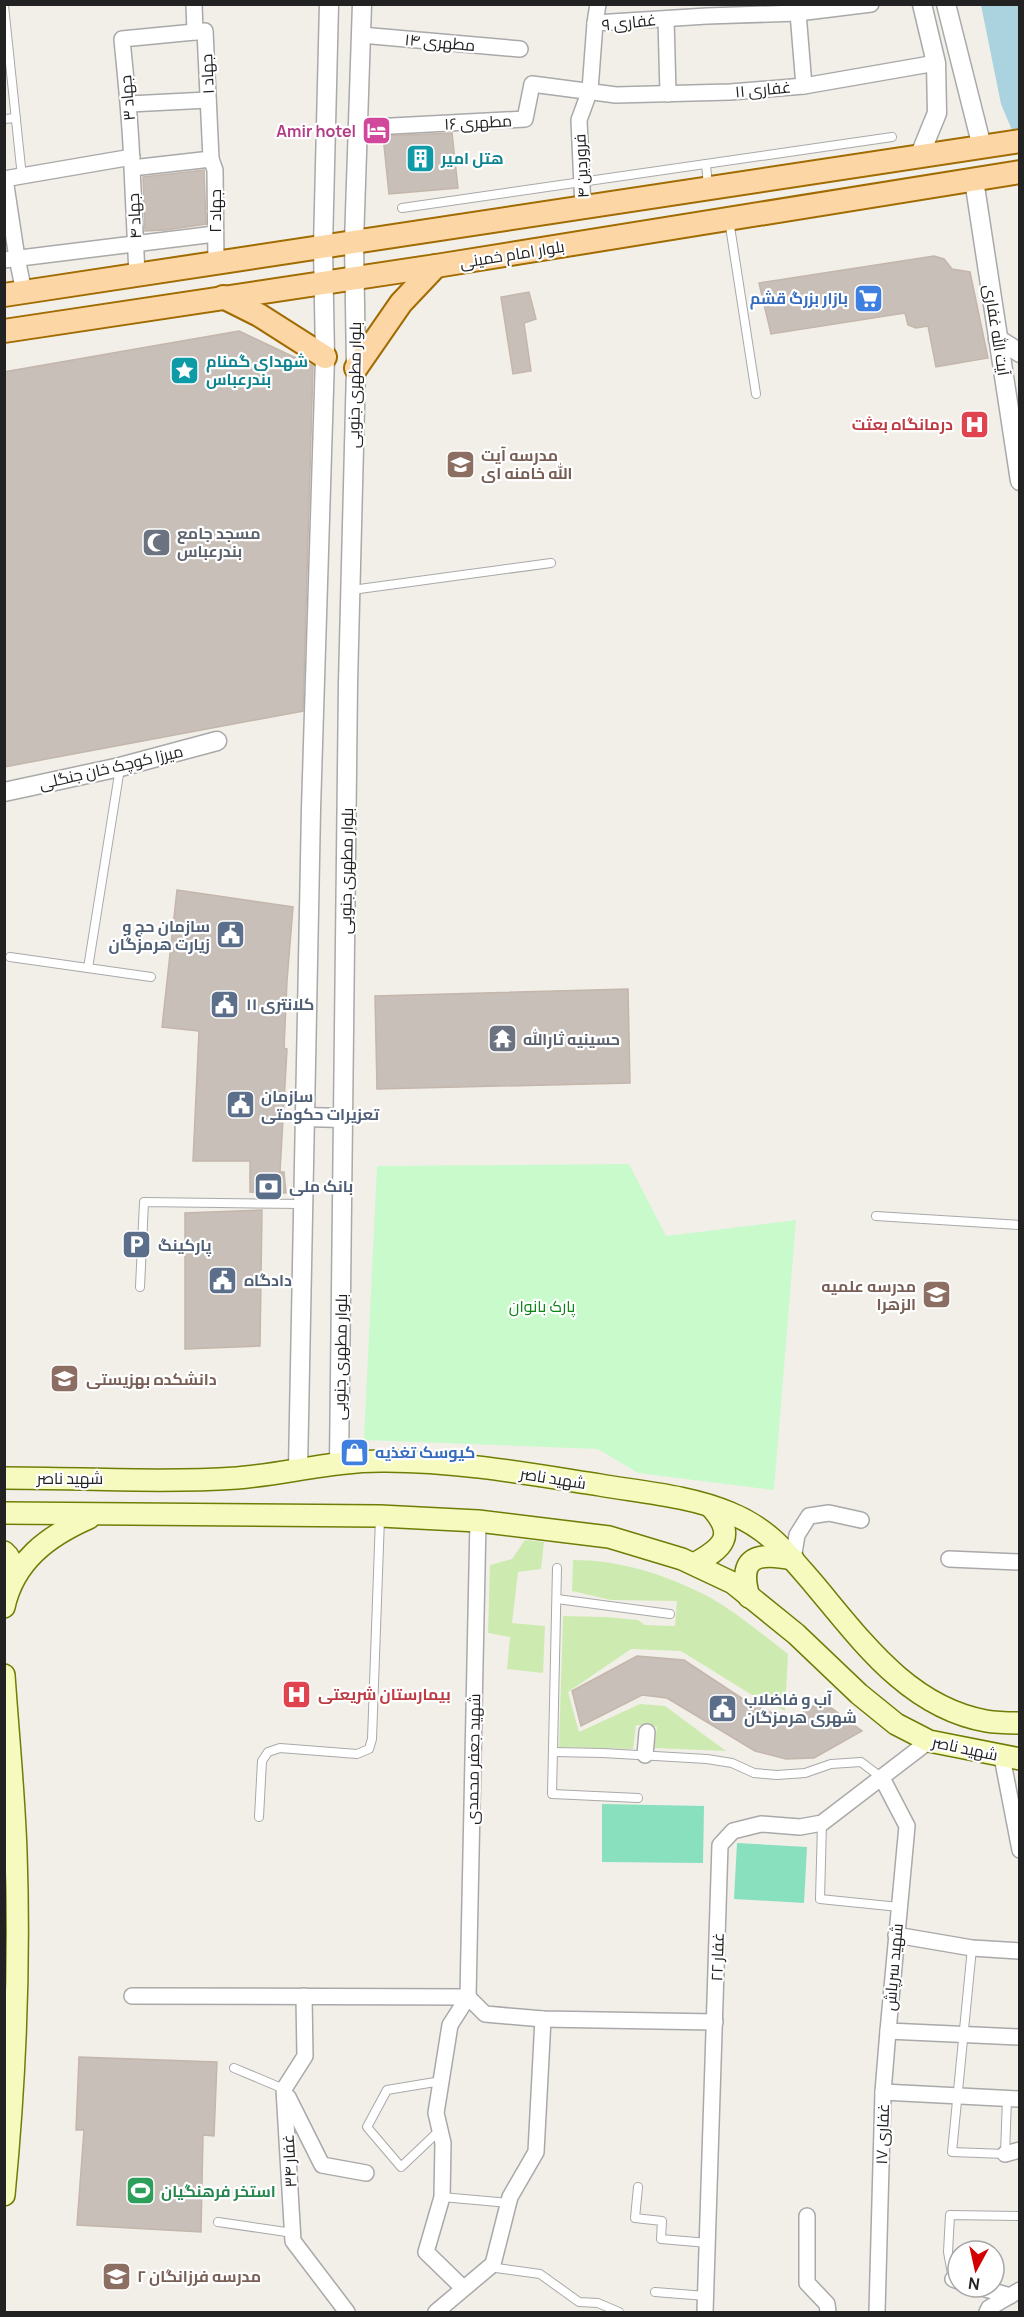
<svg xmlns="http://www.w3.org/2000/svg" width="1024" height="2317" font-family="Manrope,Cairo,sans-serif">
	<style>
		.grass { fill: #cdebb0 }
		.park { fill: #c8facc }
		.pitch { fill: #88e0be }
		.water { fill: #aad3df }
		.building { fill: #c7bfb8; stroke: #c4b6ab; stroke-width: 1.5 }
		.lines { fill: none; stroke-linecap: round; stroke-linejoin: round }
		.service-casing { stroke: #a9a9a9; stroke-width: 10 }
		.minor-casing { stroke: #a9a9a9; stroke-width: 18 }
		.tertiary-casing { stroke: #a9a9a9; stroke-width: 21 }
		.secondary-casing { stroke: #707d05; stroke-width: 24 }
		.primary-casing { stroke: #a06b00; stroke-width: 26 }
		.service { stroke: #fff; stroke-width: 8 }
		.minor { stroke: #fff; stroke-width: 15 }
		.tertiary { stroke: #fff; stroke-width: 18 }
		.secondary { stroke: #f7fabf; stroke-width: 21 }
		.primary { stroke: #fcd6a4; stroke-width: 22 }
		.labels { text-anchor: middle; stroke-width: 4.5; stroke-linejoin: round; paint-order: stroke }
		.street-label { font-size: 16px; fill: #222; stroke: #fff }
		.hotel-label { font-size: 16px; font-weight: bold; fill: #b23c85; stroke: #fff; text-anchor: end }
		.culture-label { font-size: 16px; font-weight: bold; fill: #0d838f; stroke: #fff; text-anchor: start }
		.shop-label { font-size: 16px; font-weight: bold; fill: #366cbe; stroke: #fff; text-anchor: end }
		.health-label { font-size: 16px; font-weight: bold; fill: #be3a42; stroke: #fff; text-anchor: end }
		.education-label { font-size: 16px; font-weight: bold; fill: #785e54; stroke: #fff; text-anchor: start }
		.worship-label { font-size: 16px; font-weight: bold; fill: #5b616d; stroke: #fff; text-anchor: start }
		.service-label { font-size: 16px; font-weight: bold; fill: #4e5e75; stroke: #fff; text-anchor: start }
		.park-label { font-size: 16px; fill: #0c8416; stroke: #fff }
		.leisure-label { font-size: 16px; font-weight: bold; fill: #27864d; stroke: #fff; text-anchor: start }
	</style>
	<rect width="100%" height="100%" fill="#f2efe9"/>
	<g class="grass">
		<path d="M525,1540L544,1542L541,1569L518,1572L512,1623L545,1626L543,1673L507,1669L510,1637L488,1633L490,1565L512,1559Z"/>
		<path d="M573,1560C618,1560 661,1573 701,1593C729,1606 763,1635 788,1654L785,1711L752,1695L681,1651L631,1649L568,1692L579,1732L640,1704L665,1706L726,1751L654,1748L657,1727L636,1725L633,1749L559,1747L563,1616L606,1617L638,1620L645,1625L675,1626L677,1601L611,1600L572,1591Z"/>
	</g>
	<path class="park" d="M629,1164L666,1236L796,1220L774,1490L638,1473L598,1449L364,1440L377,1166Z"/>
	<g class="pitch">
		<path d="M602,1804L704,1806L703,1863L602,1862Z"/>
		<path d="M737,1843L807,1847L804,1903L734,1899Z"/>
	</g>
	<path class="water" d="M981,5H1019V147L1001,104Z"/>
	<g class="building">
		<path d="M452,133L458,188L389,194L383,136Z"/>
		<path d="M204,170L206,224L166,230L145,231L143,177Z"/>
		<path d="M934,256L944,259L952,269L970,272L988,358L936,367L928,326L916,328L908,325L905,313L771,334L759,283Z"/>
		<path d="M529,292L536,319L524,323L531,371L513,374L501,297Z"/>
		<path d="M239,331L313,366L303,711L4,767V372Z"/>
		<path d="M177,890L293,907L287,981L284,1048L287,1049L280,1172H284L286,1193L250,1192V1161H193L199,1031L162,1027Z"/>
		<path d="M628,989L630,1083L377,1089L375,996Z"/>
		<path d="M262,1210L260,1346L185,1349V1213Z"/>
		<path d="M637,1656L684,1660L746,1701L781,1717L797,1716L822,1701L862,1731L814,1758L786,1759L755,1751L667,1698L642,1695L581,1726L572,1691Z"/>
		<path d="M79,2057L217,2062L214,2136L203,2135L201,2232L77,2225L84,2130H76Z"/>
	</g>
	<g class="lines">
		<defs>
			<g id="service">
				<path d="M4,6L22,177"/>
				<path d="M4,119L16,118"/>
				<path d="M706,164L708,187"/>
				<path d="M402,208L892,137"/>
				<path d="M729,220L756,394"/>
				<path d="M352,590L551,563"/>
				<path d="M10,957L151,977"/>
				<path d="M88,968L120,768"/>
				<path d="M876,1216L1020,1225"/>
				<path d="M140,1287L144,1202L303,1204"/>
				<path d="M557,1568L552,1794L638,1798"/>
				<path d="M557,1599L670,1614"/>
				<path d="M553,1752L603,1753L707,1759L732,1763L754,1773L777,1775L805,1773L831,1764L861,1762L882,1778"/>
				<path d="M259,1817L262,1761L268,1752L280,1748L357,1754L369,1749L372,1739L380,1518"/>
				<path d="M822,1823L820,1899L899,1907"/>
				<path d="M972,1948L952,2152L1005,2154L1007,2098"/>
				<path d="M234,2068L284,2089"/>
				<path d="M440,2130L401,2167L367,2127L387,2090L441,2081"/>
				<path d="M638,2187L635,2218L662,2221L661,2239L708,2243"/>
				<path d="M442,2197L509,2203"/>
				<path d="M218,2222L293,2233"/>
				<path d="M489,2267L540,2274L579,2302L598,2303L619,2312"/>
				<path d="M953,2279L948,2252L950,2215L1020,2216"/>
				<path d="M655,2292L706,2296"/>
			</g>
			<g id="minor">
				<path d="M194,4L195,32"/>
				<path d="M798,13L804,86"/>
				<path d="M666,19L668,94"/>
				<path d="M595,23L598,4"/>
				<path d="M361,35L520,49"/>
				<path d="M129,104L208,100"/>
				<path d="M373,127L525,119L532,84L616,95L730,92L804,86L936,63"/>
				<path d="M211,159L215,170L216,263"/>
				<path d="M132,168L211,159L205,31L122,39C126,82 131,125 132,168L137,275"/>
				<path d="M4,179L132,157"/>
				<path d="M5,179L17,258L24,292"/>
				<path d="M583,208L579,120L590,90L595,23L707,16L798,13L871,4"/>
				<path d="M4,260L215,234"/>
				<path d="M793,1559L797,1535L809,1516L829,1513L861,1520"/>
				<path d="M949,1559L1020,1562"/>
				<path d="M645,1755L647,1732"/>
				<path d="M1002,1757L1020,1850"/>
				<path d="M882,1778L907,1826L888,2031L1020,2037"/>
				<path d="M896,1935L972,1948L1020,1951"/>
				<path d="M132,1996L468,1997L485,2014L543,2019L715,2022"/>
				<path d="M304,1996L305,2056L284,2089L293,2241L347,2312"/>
				<path d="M883,2092L888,2031"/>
				<path d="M288,2097L322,2165L366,2173"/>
				<path d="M1005,2154L1020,2150"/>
				<path d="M807,2216V2283L827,2304L828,2312"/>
				<path d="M953,2279L958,2281"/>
				<path d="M979,2287L1010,2296"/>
				<path d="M463,2288L426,2252L442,2197L443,2143L436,2113L450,2025L468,1997L478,1521"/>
				<path d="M436,2312L493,2264L510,2197L536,2152L543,2019"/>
				<path d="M705,2312L720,1845L733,1831L761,1824L800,1827L822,1823L929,1741"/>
				<path d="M877,2312L883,2092L1020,2099"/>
				<path d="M987,2312L989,2308L1020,2290"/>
			</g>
			<g id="tertiary">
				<path d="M946,4L982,147"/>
				<path d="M919,157L937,113L936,63L922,4"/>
				<path d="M974,180L1020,481"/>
				<path d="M998,339L1020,353"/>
				<path d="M4,792L120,767L217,741"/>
				<path d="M305,1117L343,1118"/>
				<path d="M339,1465L348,683L356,368L354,242L362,4"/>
				<path d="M298,1469L311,809L325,357L323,247L329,4"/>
			</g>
			<g id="secondary">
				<path d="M4,1478C82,1478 160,1483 237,1478C286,1474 336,1460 386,1461C458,1461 529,1474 600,1485C641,1492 691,1496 730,1513C769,1529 786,1552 813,1583C861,1640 908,1707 986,1721C997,1723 1009,1723 1020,1723"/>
				<path d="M4,1513L380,1516L478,1521L609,1537L682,1559L733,1583L796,1634L859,1694L896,1724L929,1741L1020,1759"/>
				<path d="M4,1552C15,1561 12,1574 9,1586"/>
				<path d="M694,1564C723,1548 737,1536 711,1507"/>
				<path d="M749,1597C737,1556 758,1552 793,1559"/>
				<path d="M4,1607C14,1561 48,1536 89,1518"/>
				<path d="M4,1675C8,1734 14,1793 16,1852C20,1967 15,2081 4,2195"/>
			</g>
			<g id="primary">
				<path d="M4,295L1020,141"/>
				<path d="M223,297L259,315L325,357"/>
				<path d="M4,331L436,266L1020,172"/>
				<path d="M356,368L401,303L436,266"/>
			</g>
		</defs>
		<use href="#service" class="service-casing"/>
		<use href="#minor" class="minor-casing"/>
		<use href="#tertiary" class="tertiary-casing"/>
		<use href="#secondary" class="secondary-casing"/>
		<use href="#primary" class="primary-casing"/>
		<use href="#service" class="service"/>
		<use href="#minor" class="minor"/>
		<use href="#tertiary" class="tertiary"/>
		<use href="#secondary" class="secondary"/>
		<use href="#primary" class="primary"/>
	</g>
	<defs>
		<symbol id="hotel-square" viewBox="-11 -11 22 22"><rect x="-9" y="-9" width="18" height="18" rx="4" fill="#d1479c" stroke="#fff"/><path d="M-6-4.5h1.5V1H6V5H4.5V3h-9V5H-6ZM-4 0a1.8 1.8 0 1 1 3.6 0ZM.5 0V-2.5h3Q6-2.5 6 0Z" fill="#fff"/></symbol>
		<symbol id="building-square" viewBox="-11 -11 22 22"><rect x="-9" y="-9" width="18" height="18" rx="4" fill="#0f9aa8" stroke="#fff"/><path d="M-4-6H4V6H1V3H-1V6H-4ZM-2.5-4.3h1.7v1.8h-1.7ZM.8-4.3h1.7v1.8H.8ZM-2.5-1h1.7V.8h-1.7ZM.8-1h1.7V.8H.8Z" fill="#fff"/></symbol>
		<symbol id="supermarket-square" viewBox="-11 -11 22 22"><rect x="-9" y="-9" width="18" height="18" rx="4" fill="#3f7fe0" stroke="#fff"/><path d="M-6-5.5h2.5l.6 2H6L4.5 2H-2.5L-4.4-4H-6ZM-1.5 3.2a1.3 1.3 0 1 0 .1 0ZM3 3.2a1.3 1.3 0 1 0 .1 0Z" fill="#fff"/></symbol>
		<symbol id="sight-square" viewBox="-11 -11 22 22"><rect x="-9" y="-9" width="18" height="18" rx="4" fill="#0f9aa8" stroke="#fff"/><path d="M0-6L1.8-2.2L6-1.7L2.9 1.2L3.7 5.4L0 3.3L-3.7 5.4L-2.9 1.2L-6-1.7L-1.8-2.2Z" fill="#fff"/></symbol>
		<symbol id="hospital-square" viewBox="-11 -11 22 22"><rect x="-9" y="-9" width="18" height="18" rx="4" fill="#e0444e" stroke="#fff"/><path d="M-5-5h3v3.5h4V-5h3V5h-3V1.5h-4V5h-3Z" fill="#fff"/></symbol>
		<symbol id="school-square" viewBox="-11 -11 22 22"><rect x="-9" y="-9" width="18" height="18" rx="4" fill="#8d6e63" stroke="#fff"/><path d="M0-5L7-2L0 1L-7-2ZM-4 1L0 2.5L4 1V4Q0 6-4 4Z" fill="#fff"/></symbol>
		<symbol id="mosque-square" viewBox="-11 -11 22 22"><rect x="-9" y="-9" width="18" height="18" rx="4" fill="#6b7280" stroke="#fff"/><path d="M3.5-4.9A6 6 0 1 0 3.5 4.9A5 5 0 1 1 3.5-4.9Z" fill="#fff"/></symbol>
		<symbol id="civic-square" viewBox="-11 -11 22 22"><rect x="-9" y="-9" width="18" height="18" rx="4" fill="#5c6f8a" stroke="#fff"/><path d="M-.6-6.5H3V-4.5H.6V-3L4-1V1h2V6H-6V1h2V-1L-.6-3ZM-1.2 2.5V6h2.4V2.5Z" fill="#fff"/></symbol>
		<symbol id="temple-square" viewBox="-11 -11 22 22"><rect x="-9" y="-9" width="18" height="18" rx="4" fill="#6b7280" stroke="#fff"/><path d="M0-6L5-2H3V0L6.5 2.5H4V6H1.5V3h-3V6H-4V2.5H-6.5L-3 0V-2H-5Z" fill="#fff"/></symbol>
		<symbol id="bank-square" viewBox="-11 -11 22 22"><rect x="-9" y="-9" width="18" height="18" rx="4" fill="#5c6f8a" stroke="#fff"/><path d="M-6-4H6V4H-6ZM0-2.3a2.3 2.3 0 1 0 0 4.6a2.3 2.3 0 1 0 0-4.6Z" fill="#fff"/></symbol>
		<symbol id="parking-square" viewBox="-11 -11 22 22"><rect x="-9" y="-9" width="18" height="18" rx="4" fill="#5c6f8a" stroke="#fff"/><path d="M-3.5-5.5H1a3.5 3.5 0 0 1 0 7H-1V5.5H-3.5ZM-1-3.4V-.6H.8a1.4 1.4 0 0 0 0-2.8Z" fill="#fff"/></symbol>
		<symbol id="university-square" viewBox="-11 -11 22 22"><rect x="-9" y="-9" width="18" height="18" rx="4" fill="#8d6e63" stroke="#fff"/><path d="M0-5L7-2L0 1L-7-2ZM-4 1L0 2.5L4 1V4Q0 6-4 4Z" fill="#fff"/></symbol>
		<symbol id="shop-square" viewBox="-11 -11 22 22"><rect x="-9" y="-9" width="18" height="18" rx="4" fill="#3f7fe0" stroke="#fff"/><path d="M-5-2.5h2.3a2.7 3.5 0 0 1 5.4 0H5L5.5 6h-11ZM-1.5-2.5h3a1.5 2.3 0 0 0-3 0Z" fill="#fff"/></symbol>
		<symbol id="stadium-square" viewBox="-11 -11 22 22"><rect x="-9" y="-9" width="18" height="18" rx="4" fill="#2e9e5b" stroke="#fff"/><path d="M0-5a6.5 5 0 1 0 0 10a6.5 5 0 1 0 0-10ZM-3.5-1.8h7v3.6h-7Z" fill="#fff"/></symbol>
	</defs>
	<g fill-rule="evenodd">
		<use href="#hotel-square" x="360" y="114" width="33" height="33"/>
		<use href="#building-square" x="404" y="142" width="33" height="33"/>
		<use href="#supermarket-square" x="852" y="282" width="33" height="33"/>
		<use href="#sight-square" x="168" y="354" width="33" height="33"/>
		<use href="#hospital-square" x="958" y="408" width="33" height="33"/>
		<use href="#school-square" x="444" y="448" width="33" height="33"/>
		<use href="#mosque-square" x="140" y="526" width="33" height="33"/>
		<use href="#civic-square" x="214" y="918" width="33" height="33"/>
		<use href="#civic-square" x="208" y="988" width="33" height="33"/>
		<use href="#temple-square" x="486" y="1022" width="33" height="33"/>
		<use href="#civic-square" x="224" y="1088" width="33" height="33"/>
		<use href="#bank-square" x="252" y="1170" width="33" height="33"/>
		<use href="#parking-square" x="120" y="1228" width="33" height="33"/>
		<use href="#civic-square" x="206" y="1264" width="33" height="33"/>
		<use href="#university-square" x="920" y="1278" width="33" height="33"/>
		<use href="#university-square" x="48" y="1362" width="33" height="33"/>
		<use href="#shop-square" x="338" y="1436" width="33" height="33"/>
		<use href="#hospital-square" x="280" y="1678" width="33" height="33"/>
		<use href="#civic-square" x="706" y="1692" width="33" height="33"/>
		<use href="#stadium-square" x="124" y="2174" width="33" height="33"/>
		<use href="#school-square" x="100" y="2260" width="33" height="33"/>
	</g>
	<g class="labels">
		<g class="street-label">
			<text transform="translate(629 22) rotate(-6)" y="6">غفاری ۹</text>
			<text transform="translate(440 42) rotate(5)" y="6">مطهری ۱۴</text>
			<text transform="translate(207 74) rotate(-93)" y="6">جهاد ۱</text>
			<text transform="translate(763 89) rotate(-5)" y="6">غفاری ۱۱</text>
			<text transform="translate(127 98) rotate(-95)" y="6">جهاد ۳</text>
			<text transform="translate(478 122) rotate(-3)" y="6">مطهری ۱۶</text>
			<text transform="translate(581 166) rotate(-93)" y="6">فروردین ۴</text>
			<text transform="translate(215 211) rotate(-90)" y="6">جهاد ۲</text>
			<text transform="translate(134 216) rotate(-93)" y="6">جهاد ۴</text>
			<text transform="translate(512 254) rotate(-9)" y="6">بلوار امام خمینی</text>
			<text transform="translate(997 330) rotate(81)" y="6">آیت الله غفاری</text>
			<text transform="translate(354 385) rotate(-89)" y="6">بلوار مطهری جنوبی</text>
			<text transform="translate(111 767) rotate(-13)" y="6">میرزا کوچک خان جنگلی</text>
			<text transform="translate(346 871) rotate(-89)" y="6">بلوار مطهری جنوبی</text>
			<text transform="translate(340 1357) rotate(-89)" y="6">بلوار مطهری جنوبی</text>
			<text x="70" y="1484">شهید ناصر</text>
			<text transform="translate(553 1478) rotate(9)" y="6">شهید ناصر</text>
			<text transform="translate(965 1748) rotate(12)" y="6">شهید ناصر</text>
			<text transform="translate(473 1759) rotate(-89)" y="6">شهید جعفر محمدی</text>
			<text transform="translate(717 1957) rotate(-88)" y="6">غفار ۲۲</text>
			<text transform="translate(893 1967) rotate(-85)" y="6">شهید سرپاش</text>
			<text transform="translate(882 2134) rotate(-88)" y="6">غفاری ۱۷</text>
			<text transform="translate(289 2161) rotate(-93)" y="6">غفار ۳۴</text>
		</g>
		<g class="hotel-label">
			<text x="356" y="137">Amir hotel</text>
		</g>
		<g class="culture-label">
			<text x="441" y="164">هتل امیر</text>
			<text x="206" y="367">شهدای گمنام<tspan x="206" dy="18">بندرعباس</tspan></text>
		</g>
		<g class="shop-label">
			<text x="848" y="304">بازار بزرگ قشم</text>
			<text x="375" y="1458" text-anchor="start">کیوسک تغذیه</text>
		</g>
		<g class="health-label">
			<text x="953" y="430">درمانگاه بعثت</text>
			<text x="318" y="1700" text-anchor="start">بیمارستان شریعتی</text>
		</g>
		<g class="education-label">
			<text x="481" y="461">مدرسه آیت<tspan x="481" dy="18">الله خامنه ای</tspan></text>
			<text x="916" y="1292" text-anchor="end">مدرسه علمیه<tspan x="916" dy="18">الزهرا</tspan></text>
			<text x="86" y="1385">دانشکده بهزیستی</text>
			<text x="137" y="2282">مدرسه فرزانگان ۲</text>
		</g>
		<g class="worship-label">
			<text x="177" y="539">مسجد جامع<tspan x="177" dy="18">بندرعباس</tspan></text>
			<text x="523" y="1045">حسینیه ثارالله</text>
		</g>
		<g class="service-label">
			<text x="210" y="932" text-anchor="end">سازمان حج و<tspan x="210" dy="18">زیارت هرمزگان</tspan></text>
			<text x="246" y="1010">کلانتری ۱۱</text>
			<text x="261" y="1102">سازمان<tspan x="261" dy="18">تعزیرات حکومتی</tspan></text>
			<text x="289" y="1192">بانک ملی</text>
			<text x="158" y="1251">پارکینگ</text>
			<text x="244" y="1286">دادگاه</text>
			<text x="744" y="1705">آب و فاضلاب<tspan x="744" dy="18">شهری هرمزگان</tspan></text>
		</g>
		<g class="park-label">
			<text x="542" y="1312">پارک بانوان</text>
		</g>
		<g class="leisure-label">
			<text x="161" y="2197">استخر فرهنگیان</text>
		</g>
	</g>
	<rect width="1024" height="2317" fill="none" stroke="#222222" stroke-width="12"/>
	<g transform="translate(976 2269) rotate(188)"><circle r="28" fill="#ffffff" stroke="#a7a7a7" stroke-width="1.5"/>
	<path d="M0-4.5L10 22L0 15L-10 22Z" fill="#d40000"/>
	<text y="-9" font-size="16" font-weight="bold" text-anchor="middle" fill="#222222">N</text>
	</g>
</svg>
